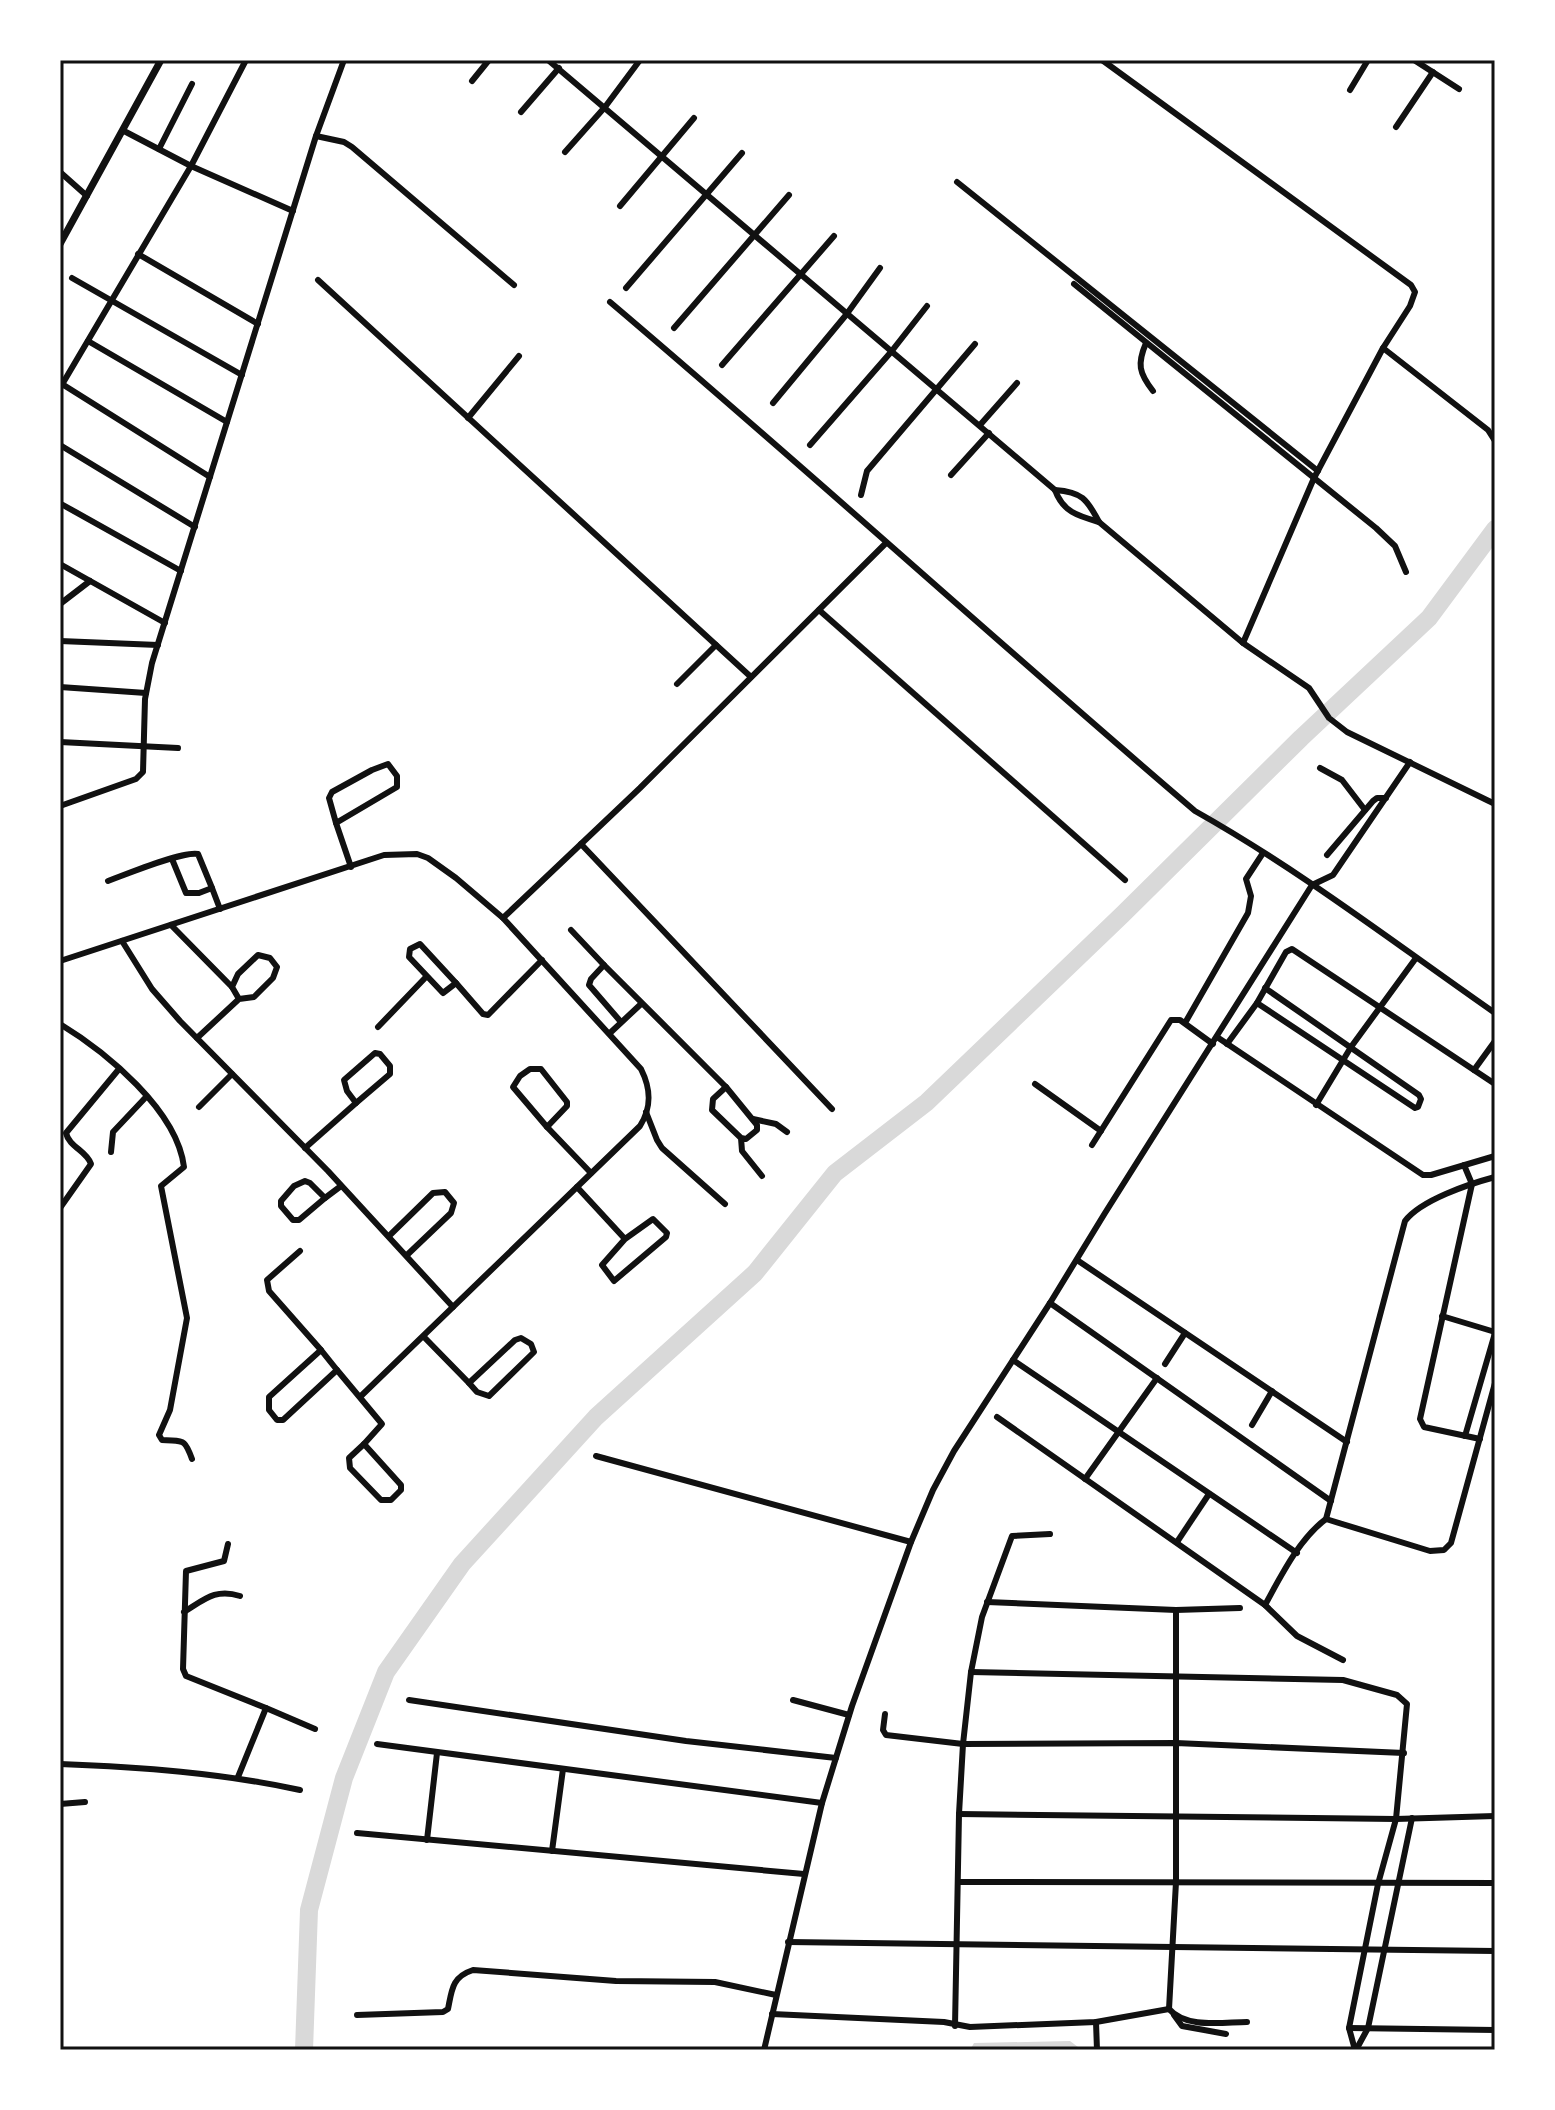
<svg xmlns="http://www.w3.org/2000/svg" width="1555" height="2110" font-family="'Fira Sans Condensed',sans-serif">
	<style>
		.water { fill: #d9d9d9 }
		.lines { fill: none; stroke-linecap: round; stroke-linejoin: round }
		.river { stroke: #d9d9d9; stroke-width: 18 }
		.minor { stroke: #111; stroke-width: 6 }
		.tertiary { stroke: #111; stroke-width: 7 }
		.neatline { fill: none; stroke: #111; stroke-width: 3 }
	</style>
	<rect width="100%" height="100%" fill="#fff"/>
	<path class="water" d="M1070,2041L1082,2050H970L974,2043Z"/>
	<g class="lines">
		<path class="river" d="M304,2050L309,1910L344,1778L386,1672L462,1564L596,1417L755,1273L835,1173L927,1102L1122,915L1301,738L1429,618L1495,529"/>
		<g class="minor">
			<path d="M548,60L1055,490C1063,512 1078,516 1099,522"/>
			<path d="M1102,60L1411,285L1415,292L1410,306L1383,348L1314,478L1243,643"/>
			<path d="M1414,60L1459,89"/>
			<path d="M472,81L489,60"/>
			<path d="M1350,90L1368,60"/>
			<path d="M521,112L559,68"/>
			<path d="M1396,127L1433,72"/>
			<path d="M124,131L191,166L293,211"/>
			<path d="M316,136L344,142L352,147L514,285"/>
			<path d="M159,149L192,84"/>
			<path d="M565,152L605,107L640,60"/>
			<path d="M60,172L87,196"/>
			<path d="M957,182L1318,471"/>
			<path d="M620,206L694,118"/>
			<path d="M138,254L258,324"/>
			<path d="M72,278L242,375"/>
			<path d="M318,280L751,677"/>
			<path d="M1074,284L1376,528L1395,546L1406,572"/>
			<path d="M626,288L742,153"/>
			<path d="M610,302C807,469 998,643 1195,811C1300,870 1396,944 1495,1013"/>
			<path d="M674,328L789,195"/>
			<path d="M88,341L227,422"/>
			<path d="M1146,343C1137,364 1139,373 1153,391"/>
			<path d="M1383,348L1488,430L1495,441"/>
			<path d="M722,365L834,236"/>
			<path d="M62,384L210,477"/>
			<path d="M60,388L191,166L246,60"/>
			<path d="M773,403L846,315L880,268"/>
			<path d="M468,418L519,356"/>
			<path d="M980,425L1017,383"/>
			<path d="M60,445L195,527"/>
			<path d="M810,445L891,352L927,306"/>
			<path d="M951,475L989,433"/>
			<path d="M1055,490C1082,492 1087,499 1099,522L1243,643L1309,688L1329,718L1347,732L1495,804"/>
			<path d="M861,495L867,471L975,344"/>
			<path d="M63,505L181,571"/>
			<path d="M60,564L165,623"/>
			<path d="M60,604L90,581"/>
			<path d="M819,610L1125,880"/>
			<path d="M60,641L158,645"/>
			<path d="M677,684L716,645"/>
			<path d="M60,687L146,693"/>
			<path d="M60,742L178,748"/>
			<path d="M388,764L397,776V787L336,823L329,798L332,792L372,770Z"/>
			<path d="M1320,768L1342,780L1365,810"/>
			<path d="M60,806L136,779L143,772L145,699L152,663L316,136L344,60"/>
			<path d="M336,823L351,867"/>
			<path d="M581,844L832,1109"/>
			<path d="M1327,855L1373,801L1377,798H1386"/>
			<path d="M108,881C127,874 182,851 198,854L212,888L199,893H186L172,859"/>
			<path d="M212,888L220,909"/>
			<path d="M503,918L640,788L886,543"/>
			<path d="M171,925L232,987"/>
			<path d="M571,930L604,965"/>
			<path d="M122,941L152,989L180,1021L328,1171L453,1307"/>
			<path d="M420,944L456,983L443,993L409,957L410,949Z"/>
			<path d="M60,961L384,855L417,854L428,858L456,878L503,918L641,1069C651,1089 652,1107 640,1126L361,1396"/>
			<path d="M456,983L483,1014L488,1015L542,960"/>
			<path d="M1257,1003L1415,1108L1418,1107L1421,1099L1419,1095L1265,988"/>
			<path d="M621,1022L589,985L591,979L604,965L726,1087"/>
			<path d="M1185,1023L1248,913L1251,896L1246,879L1263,853"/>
			<path d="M60,1024C106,1052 177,1110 184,1167L161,1186L187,1318L170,1410L159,1435L162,1440C183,1442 184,1437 192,1459"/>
			<path d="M378,1027L426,977"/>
			<path d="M610,1033L641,1004"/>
			<path d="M1217,1037L1423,1175H1431L1495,1156"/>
			<path d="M197,1038L239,999L254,997L273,978L277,967L270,958L258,955L238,974L232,987L239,999"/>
			<path d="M1227,1044L1257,1003L1286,952L1292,949L1495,1084"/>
			<path d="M375,1053L380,1054L390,1066V1074L356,1103L347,1091L344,1080Z"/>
			<path d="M530,1069H541L567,1102V1106L547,1127L513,1087L520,1076Z"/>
			<path d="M1474,1070L1495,1041"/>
			<path d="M1035,1084L1101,1131"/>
			<path d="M1316,1105L1351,1047L1416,958"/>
			<path d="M199,1107L232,1074"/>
			<path d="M646,1112L657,1140L662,1148L725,1204"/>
			<path d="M753,1119L776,1124L787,1132"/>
			<path d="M547,1127L591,1173"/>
			<path d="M741,1138L746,1139L757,1130V1125L726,1087L713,1099L712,1110L741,1138L742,1151L762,1176"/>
			<path d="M1092,1145L1171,1020H1180L1213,1044"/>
			<path d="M305,1148L356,1103"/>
			<path d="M111,1152L113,1132L146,1097"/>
			<path d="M1464,1165L1472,1184L1420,1419L1424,1427L1480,1439"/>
			<path d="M305,1181L310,1183L325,1198L299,1220H293L281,1206V1201L294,1186Z"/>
			<path d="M577,1187L625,1239L602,1265L614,1281L666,1237L667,1233L653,1219L625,1239"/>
			<path d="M325,1198L341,1186"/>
			<path d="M60,1208L91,1164C87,1151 69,1147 66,1133L119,1069"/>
			<path d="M389,1236L433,1193L445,1192L454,1203L451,1213L407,1255"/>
			<path d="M300,1251L267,1280L269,1291L321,1350"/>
			<path d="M1077,1260L1347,1442"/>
			<path d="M1050,1303L1331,1501"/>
			<path d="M1442,1316L1495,1332"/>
			<path d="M424,1337L469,1383"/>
			<path d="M521,1338L531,1344L534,1352L531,1355L489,1396L477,1392L469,1383L515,1340Z"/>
			<path d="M321,1350L337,1370L283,1420H277L269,1410V1397Z"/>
			<path d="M1013,1360L1297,1553"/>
			<path d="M1165,1364L1185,1333"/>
			<path d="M337,1370L382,1424L364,1444"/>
			<path d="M997,1417L1265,1605L1297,1636L1343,1660"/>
			<path d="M1252,1425L1272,1391"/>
			<path d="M1465,1436L1495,1333"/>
			<path d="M364,1444L401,1485V1490L391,1500H381L350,1468L349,1458Z"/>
			<path d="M596,1456L911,1542"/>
			<path d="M1085,1479L1157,1378"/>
			<path d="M1326,1519L1430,1551L1444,1550L1451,1543L1495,1383"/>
			<path d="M1177,1542L1209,1494"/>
			<path d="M228,1544L224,1561L186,1571L183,1669L186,1676L266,1708L238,1777"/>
			<path d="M987,1602L1176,1610L1240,1608"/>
			<path d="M1265,1605C1281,1576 1299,1539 1326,1519L1405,1221C1421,1200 1469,1184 1495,1177"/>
			<path d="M184,1612C204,1600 215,1588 240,1596"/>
			<path d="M971,1672L1343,1680L1397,1695L1407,1704L1396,1819L1378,1884L1349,2028L1355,2050"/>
			<path d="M409,1700L686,1741L836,1758"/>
			<path d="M793,1700L849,1715"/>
			<path d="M266,1708L315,1729"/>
			<path d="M885,1714L883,1730L886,1735L963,1744L1176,1743L1404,1753"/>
			<path d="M377,1744L822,1803"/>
			<path d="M60,1764C141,1767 221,1773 300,1790"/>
			<path d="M60,1804L85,1802"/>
			<path d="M959,1814L1396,1819L1495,1816"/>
			<path d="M357,1833L804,1874"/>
			<path d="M427,1840L437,1753"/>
			<path d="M552,1851L563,1769"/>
			<path d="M959,1882L1495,1883"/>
			<path d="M788,1942L1495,1951"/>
			<path d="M1169,2009L1176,1882V1610"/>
			<path d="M1169,2009C1186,2029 1224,2022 1247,2022"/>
			<path d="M772,2014L944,2022L970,2027L1096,2022L1169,2009"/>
			<path d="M357,2015L443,2012L448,2009C452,1989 452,1977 473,1970L616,1981L715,1982L776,1995"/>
			<path d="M1174,2015L1182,2026L1226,2034"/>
			<path d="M1096,2022L1097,2050"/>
			<path d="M955,2026L959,1814L963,1744L971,1672L982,1617L1012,1536L1050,1534"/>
			<path d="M1349,2028L1495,2030"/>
			<path d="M764,2050L822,1803L852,1706L911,1542L933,1490L954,1451L1050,1303L1105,1213L1312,885L1333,875L1410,762"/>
			<path d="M1356,2050L1368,2028L1412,1818"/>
		</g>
		<path class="tertiary" d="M60,244L161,60"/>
	</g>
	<rect width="1555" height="2110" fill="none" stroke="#ffffff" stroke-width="124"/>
	<rect x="62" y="62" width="1431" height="1986" class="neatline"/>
</svg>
